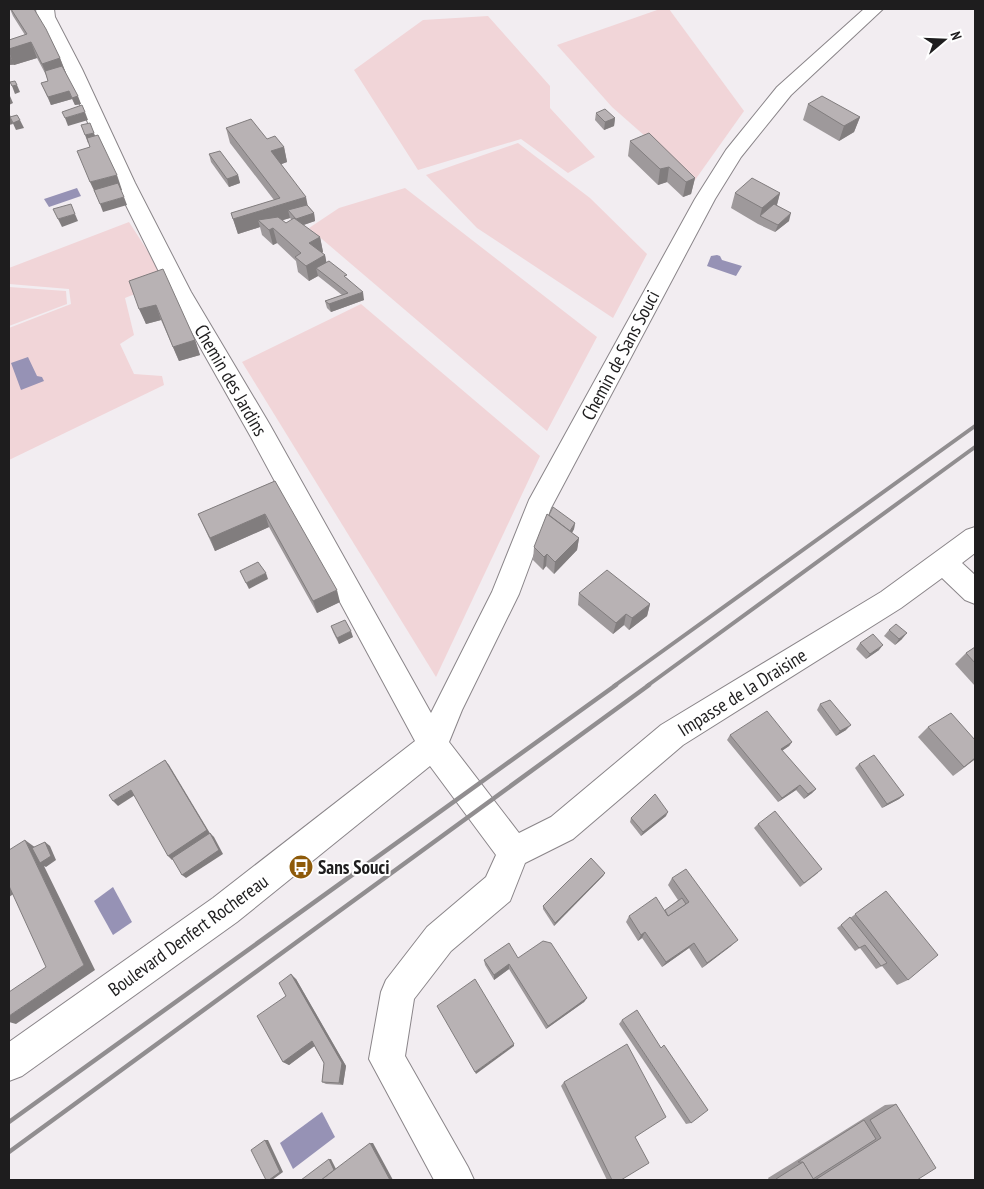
<svg xmlns="http://www.w3.org/2000/svg" width="984" height="1189" font-family="'PT Sans Narrow',sans-serif">
	<style>
		.green { fill: #f1d5d8 }
		.water { fill: #9692b5 }
		.lines { fill: none; stroke-linecap: round; stroke-linejoin: round }
		.minor-casing { stroke: #8a8589; stroke-width: 2 }
		.minor { fill: #fff; fill-rule: evenodd }
		.rail-far1 { stroke: #918e90; stroke-width: 4 }
		.rail { stroke: #918e90; stroke-width: 4.5 }
		.wall { fill: #9e999b; fill-rule: evenodd }
		.shaded-wall { fill: #817d7e }
		.building { fill: #b8b2b4; stroke: #817d7e }
		.labels { text-anchor: middle; stroke-width: 4; stroke-linejoin: round; paint-order: stroke }
		.street-label { font-size: 19px; fill: #1e1d1e; stroke: #fff }
		.poi-label { font-size: 19px; font-weight: bold; fill: #1e1d1e; stroke: #fff; text-anchor: start }
	</style>
	<rect width="100%" height="100%" fill="#f2edf1"/>
	<g class="green">
		<path d="M660,9H669L744,111L695,180L612,107L557,45Z"/>
		<path d="M488,16L550,86V108L595,157L568,173L521,139L418,170L354,70L423,20Z"/>
		<path d="M518,143L590,198L647,254L613,318L477,228L426,175Z"/>
		<path d="M405,188L597,337L547,431L309,228L339,208Z"/>
		<path d="M129,222L167,281L125,298L134,335L120,344L134,374L162,376L164,385L9,460V328L71,304L69,289L9,284V268Z"/>
		<path d="M9,287L66,291L67,304L9,326Z"/>
		<path d="M361,304L540,456L436,677L242,362Z"/>
	</g>
	<g class="water">
		<path d="M77,188L81,196L49,207L44,199Z"/>
		<path d="M717,255L720,256L722,260L742,266L736,276L707,266L711,256Z"/>
		<path d="M28,357L37,376L42,377L44,381L21,390L11,363Z"/>
		<path d="M113,887L132,922L113,935L94,901Z"/>
		<path d="M322,1112L335,1137L293,1169L280,1143Z"/>
	</g>
	<g class="lines">
		<defs>
			<path id="minor" d="M36,9H54L55,17L82,69L135,183L191,292L270,425L431,713L492,592L529,500L695,199L726,150L777,87L864,9H883L791,95L741,157L715,199L551,508L519,594L462,710L449,742L519,833L551,817L661,725L881,592L966,530L975,527V553L962,563L975,575V604L965,600L942,578L901,608L683,745L573,839L525,863L510,901L451,951L414,999L405,1056L468,1167L474,1180H434L369,1059L381,992L386,980L427,927L486,877L496,855L430,766L237,922L22,1076L9,1081V1042L213,898L415,741L252,439L169,292L115,183L64,69L37,17Z"/>
		</defs>
		<use href="#minor" class="minor-casing"/>
		<use href="#minor" class="minor"/>
		<g class="rail-far1">
			<path d="M614,686L975,426"/>
			<path d="M647,686L975,447"/>
		</g>
		<g class="rail">
			<path d="M9,1122L616,685"/>
			<path d="M9,1152L649,685"/>
		</g>
	</g>
	<g class="wall">
		<path d="M10,9H34L60,58L66,74L81,104L75,105L72,99L51,105L41,83L48,81L46,75L37,58L14,65H9V40L25,35L13,16Z"/>
		<path d="M808,104L860,117L854,132L839,141L803,120Z"/>
		<path d="M596,113L615,118L614,126L604,130L595,120Z"/>
		<path d="M226,128L267,139L284,147L287,162L281,164L307,205L314,213L315,221L303,225L320,237L323,252L322,253L325,255L326,263L348,279L364,300L331,312L327,308L325,301L342,295L318,276L309,281L298,272L296,261L277,243L273,245L262,235L260,227L238,234L231,213L274,200L230,143ZM290,218L292,220L286,223L282,220Z"/>
		<path d="M630,141L695,178L691,194L683,197L667,182L658,185L628,156Z"/>
		<path d="M209,154L238,175L240,183L229,187L211,162Z"/>
		<path d="M735,193H780L777,205L789,221L775,232L758,224L731,208Z"/>
		<path d="M129,281L195,340L200,355L179,361L161,320L146,324Z"/>
		<path d="M275,481L340,602L317,613L269,527L215,551L198,514Z"/>
		<path d="M549,515L575,523L574,529L572,533L579,538L577,550L554,574L546,566L543,570L533,560L534,547Z"/>
		<path d="M579,593L650,604L647,616L629,630L624,625L613,634L578,605Z"/>
		<path d="M331,626L353,637L339,644L333,632Z"/>
		<path d="M889,630L902,639L895,645L884,636Z"/>
		<path d="M860,643L879,650L866,659L856,649Z"/>
		<path d="M975,647V686L955,664L966,653Z"/>
		<path d="M820,704L846,730L836,736L817,710Z"/>
		<path d="M928,727L975,740V759L953,776L918,737Z"/>
		<path d="M730,735L792,742L789,746L782,751L816,789L812,793L804,799L796,790L778,802L727,740Z"/>
		<path d="M859,764L904,795L899,799L882,808L855,768Z"/>
		<path d="M666,816L641,836L630,822L631,818Z"/>
		<path d="M758,824L818,873L800,887L754,828Z"/>
		<path d="M605,873L603,876L554,926L543,909V906Z"/>
		<path d="M672,878L731,946L702,968L689,948L662,967L642,938L638,941L626,922L629,916L665,910L678,900L668,885Z"/>
		<path d="M886,891L908,980L897,985L882,966L876,969L860,948L855,951L837,928Z"/>
		<path d="M518,958L587,998L584,1002L546,1029L509,969L494,980L485,965L484,960Z"/>
		<path d="M296,979L346,1066L343,1085L326,1084L322,1082L324,1063L314,1046L289,1065L283,1062L286,996Z"/>
		<path d="M622,1020L691,1123L686,1124L619,1024Z"/>
		<path d="M564,1082L635,1137L621,1180H607L561,1086Z"/>
		<path d="M896,1104L917,1180H769L768,1178L794,1162L885,1105Z"/>
	</g>
	<g class="shaded-wall">
		<path d="M31,42L37,58L14,65L9,52V48Z"/>
		<path d="M9,53L14,64L9,65Z"/>
		<path d="M60,58L66,73L48,79L42,64Z"/>
		<path d="M17,85L20,92L15,94L12,86Z"/>
		<path d="M69,91L72,99L51,105L48,97Z"/>
		<path d="M9,96H10L13,103L9,105Z"/>
		<path d="M78,96L81,104L75,105L72,98Z"/>
		<path d="M85,112L88,120L68,126L65,118Z"/>
		<path d="M10,115L13,122L20,120L24,128L16,130L10,117L13,124L9,125V116Z"/>
		<path d="M860,117L854,132L839,141L844,126Z"/>
		<path d="M615,118L614,126L604,130L605,122Z"/>
		<path d="M94,133L97,141L88,143L85,135Z"/>
		<path d="M284,147L287,162L274,167L271,151Z"/>
		<path d="M669,167L667,182L658,185L660,169Z"/>
		<path d="M117,175L122,190L97,197L90,182Z"/>
		<path d="M238,175L240,183L229,187L227,179Z"/>
		<path d="M695,178L691,194L683,197L686,182Z"/>
		<path d="M780,193L776,208L760,216L762,208Z"/>
		<path d="M124,197L127,205L103,212L100,204Z"/>
		<path d="M306,197L309,212L288,210L290,218L264,226L258,220L260,227L238,234L233,219Z"/>
		<path d="M314,213L315,221L298,227L296,219Z"/>
		<path d="M791,213L789,221L775,232L778,225Z"/>
		<path d="M75,214L78,221L62,227L58,219Z"/>
		<path d="M273,228L277,243L273,245L269,230Z"/>
		<path d="M320,237L323,252L312,258L309,243Z"/>
		<path d="M325,255L328,270L316,268L318,276L309,281L306,266Z"/>
		<path d="M363,292L364,300L331,312L329,304Z"/>
		<path d="M156,305L161,320L146,324L139,309Z"/>
		<path d="M195,340L200,355L179,361L173,347Z"/>
		<path d="M265,514L269,527L215,551L210,538Z"/>
		<path d="M575,523L574,529L566,543L567,537Z"/>
		<path d="M579,538L577,550L554,574L555,562Z"/>
		<path d="M547,554L546,566L543,570L544,557Z"/>
		<path d="M266,573L268,579L249,589L246,583Z"/>
		<path d="M337,590L340,602L317,613L313,601Z"/>
		<path d="M650,604L647,616L629,630L632,618Z"/>
		<path d="M626,614L624,625L613,634L616,623Z"/>
		<path d="M351,631L353,637L339,644L337,638Z"/>
		<path d="M907,633L902,639L895,645L899,639Z"/>
		<path d="M883,645L879,650L866,659L870,654Z"/>
		<path d="M851,725L846,730L836,736L840,731Z"/>
		<path d="M792,742L789,746L777,754L781,749Z"/>
		<path d="M975,758L974,760L953,776Z"/>
		<path d="M165,760L169,765L211,835L172,860L168,856Z"/>
		<path d="M800,785L796,790L778,802L782,798Z"/>
		<path d="M816,789L812,793L804,799L808,794Z"/>
		<path d="M131,790L135,795L118,806L113,801Z"/>
		<path d="M904,795L899,799L882,808L887,804Z"/>
		<path d="M668,812L666,816L641,836L643,832Z"/>
		<path d="M210,833L214,837L223,854L186,878L182,875Z"/>
		<path d="M25,840L36,848L45,842L50,846L56,860L46,867L44,866L95,970L16,1024L9,1022V1016L84,965Z"/>
		<path d="M605,873L603,876L554,926L555,923Z"/>
		<path d="M12,887L18,891L9,897V890Z"/>
		<path d="M645,932L642,938L638,941L641,935Z"/>
		<path d="M738,940L731,946L702,968L707,963Z"/>
		<path d="M694,943L689,948L662,967L666,962Z"/>
		<path d="M509,964V969L494,980V975Z"/>
		<path d="M291,974L296,979L346,1066L343,1085L339,1083Z"/>
		<path d="M587,998L584,1002L546,1029L548,1026Z"/>
		<path d="M312,1041L316,1045L289,1065L283,1062Z"/>
		<path d="M514,1044V1046L476,1074L475,1072Z"/>
		<path d="M265,1140H268L283,1172L272,1180H269Z"/>
		<path d="M370,1143H373L393,1180H390Z"/>
		<path d="M329,1159H331L337,1171L325,1180Z"/>
	</g>
	<g class="building">
		<path d="M11,9H34L46,29L60,58L42,64L31,42L9,49V40L27,34Z"/>
		<path d="M62,66L78,96L72,98L69,91L48,97L41,83L48,81L45,71Z"/>
		<path d="M15,81L17,85L12,86L10,82Z"/>
		<path d="M822,96L860,117L844,126L808,104Z"/>
		<path d="M82,105L85,112L65,118L62,112Z"/>
		<path d="M605,109L615,118L605,122L596,113Z"/>
		<path d="M17,115L20,120L13,123L10,117Z"/>
		<path d="M251,119L267,139L275,136L284,147L271,151L306,197L233,219L231,213L280,198L226,128Z"/>
		<path d="M90,123L94,133L85,135L81,125Z"/>
		<path d="M649,133L695,178L686,182L669,167L660,169L630,141Z"/>
		<path d="M98,135L117,175L90,182L77,151L90,147L87,138Z"/>
		<path d="M220,151L238,175L227,179L209,154Z"/>
		<path d="M752,178L780,193L762,208L735,193Z"/>
		<path d="M118,183L124,197L100,204L94,190Z"/>
		<path d="M71,204L75,214L58,219L53,209Z"/>
		<path d="M774,204L791,213L778,225L760,216Z"/>
		<path d="M307,205L314,213L296,219L288,210Z"/>
		<path d="M278,217L286,223L294,218L320,237L309,243L325,255L306,266L295,257L301,253L273,228L269,230L258,220Z"/>
		<path d="M329,261L347,275L344,276L363,292L329,304L325,301L348,293L316,268Z"/>
		<path d="M163,269L195,340L173,347L156,305L139,309L129,281Z"/>
		<path d="M275,481L337,590L313,601L265,514L210,538L198,514Z"/>
		<path d="M553,507L575,523L570,531L549,515Z"/>
		<path d="M547,514L579,538L555,562L547,554L544,557L534,547Z"/>
		<path d="M258,562L266,573L246,583L240,571Z"/>
		<path d="M607,570L650,604L632,618L626,614L616,623L579,593Z"/>
		<path d="M345,620L351,631L337,638L331,626Z"/>
		<path d="M896,624L907,633L899,639L889,630Z"/>
		<path d="M873,634L883,645L870,654L860,643Z"/>
		<path d="M975,647V663L966,653Z"/>
		<path d="M830,700L851,725L840,731L820,704Z"/>
		<path d="M767,711L792,742L781,749L816,789L808,794L800,785L782,798L730,735Z"/>
		<path d="M951,713L975,740V758L964,767L928,727Z"/>
		<path d="M874,755L904,795L887,804L859,764Z"/>
		<path d="M165,760L207,830L168,856L131,790L113,801L109,795Z"/>
		<path d="M655,794L668,812L643,832L631,818Z"/>
		<path d="M775,811L822,869L804,883L758,824Z"/>
		<path d="M210,833L219,850L182,875L172,858Z"/>
		<path d="M25,840L84,965L9,1016V992L46,967L9,886V850Z"/>
		<path d="M45,842L51,856L40,863L32,848Z"/>
		<path d="M591,858L605,873L555,923L543,906Z"/>
		<path d="M686,869L738,940L707,963L694,943L666,962L645,932L641,935L629,916L656,897L668,916L689,902L672,878Z"/>
		<path d="M886,891L938,955L908,980L855,914Z"/>
		<path d="M682,898L686,904L668,916L665,910Z"/>
		<path d="M850,917L887,963L881,966L865,945L859,948L841,925Z"/>
		<path d="M543,941L551,943L587,998L548,1026L509,964L494,975L484,960L509,943L518,958Z"/>
		<path d="M291,974L342,1063L339,1083L322,1082L324,1063L312,1041L283,1062L257,1016L286,996L279,983Z"/>
		<path d="M475,979L514,1044L475,1072L437,1006Z"/>
		<path d="M637,1010L661,1048L664,1045L708,1110L691,1123L622,1020Z"/>
		<path d="M627,1044L666,1117L635,1137L649,1163L621,1180H612L564,1082Z"/>
		<path d="M896,1104L936,1168L917,1180H815L881,1138L870,1120Z"/>
		<path d="M864,1120L876,1139L813,1179L803,1162H798Z"/>
		<path d="M265,1140L280,1172L269,1180H266L251,1150Z"/>
		<path d="M370,1143L390,1180H321Z"/>
		<path d="M329,1159L334,1170L321,1180H301Z"/>
		<path d="M803,1162L814,1180H777L776,1179Z"/>
	</g>
	<defs>
		<symbol id="bus-disc" viewBox="-11 -11 22 22"><circle r="9.5" fill="#8e5a09" stroke="#fff"/><path d="M-5-6H5V4H4V6H2V4H-2V6H-4V4H-5ZM-3.5-4V0h7V-4ZM-3.5 1.2v1.5H-2V1.2ZM2 1.2v1.5H3.5V1.2Z" fill="#fff"/></symbol>
	</defs>
	<g fill-rule="evenodd">
		<use href="#bus-disc" x="287" y="853" width="28" height="28"/>
	</g>
	<g class="labels">
		<g class="street-label">
			<text transform="translate(620 355) rotate(-62)" y="7">Chemin de Sans Souci</text>
			<text transform="translate(231 380) rotate(60)" y="7">Chemin des Jardins</text>
			<text transform="translate(742 692) rotate(-32)" y="7">Impasse de la Draisine</text>
			<text transform="translate(188 935) rotate(-36)" y="7">Boulevard Denfert Rochereau</text>
		</g>
		<g class="poi-label">
			<text x="318" y="874">Sans Souci</text>
		</g>
	</g>
	<rect width="984" height="1189" fill="none" stroke="#1e1d1e" stroke-width="20"/>
	<g transform="translate(944 40) rotate(71)" stroke="#ffffff" stroke-width="4" paint-order="stroke">
	<path d="M0-4L9 19L0 12L-9 19Z" fill="#1e1d1e"/>
	<text y="-8" font-size="14" font-weight="bold" text-anchor="middle" fill="#1e1d1e">N</text>
	</g>
</svg>
